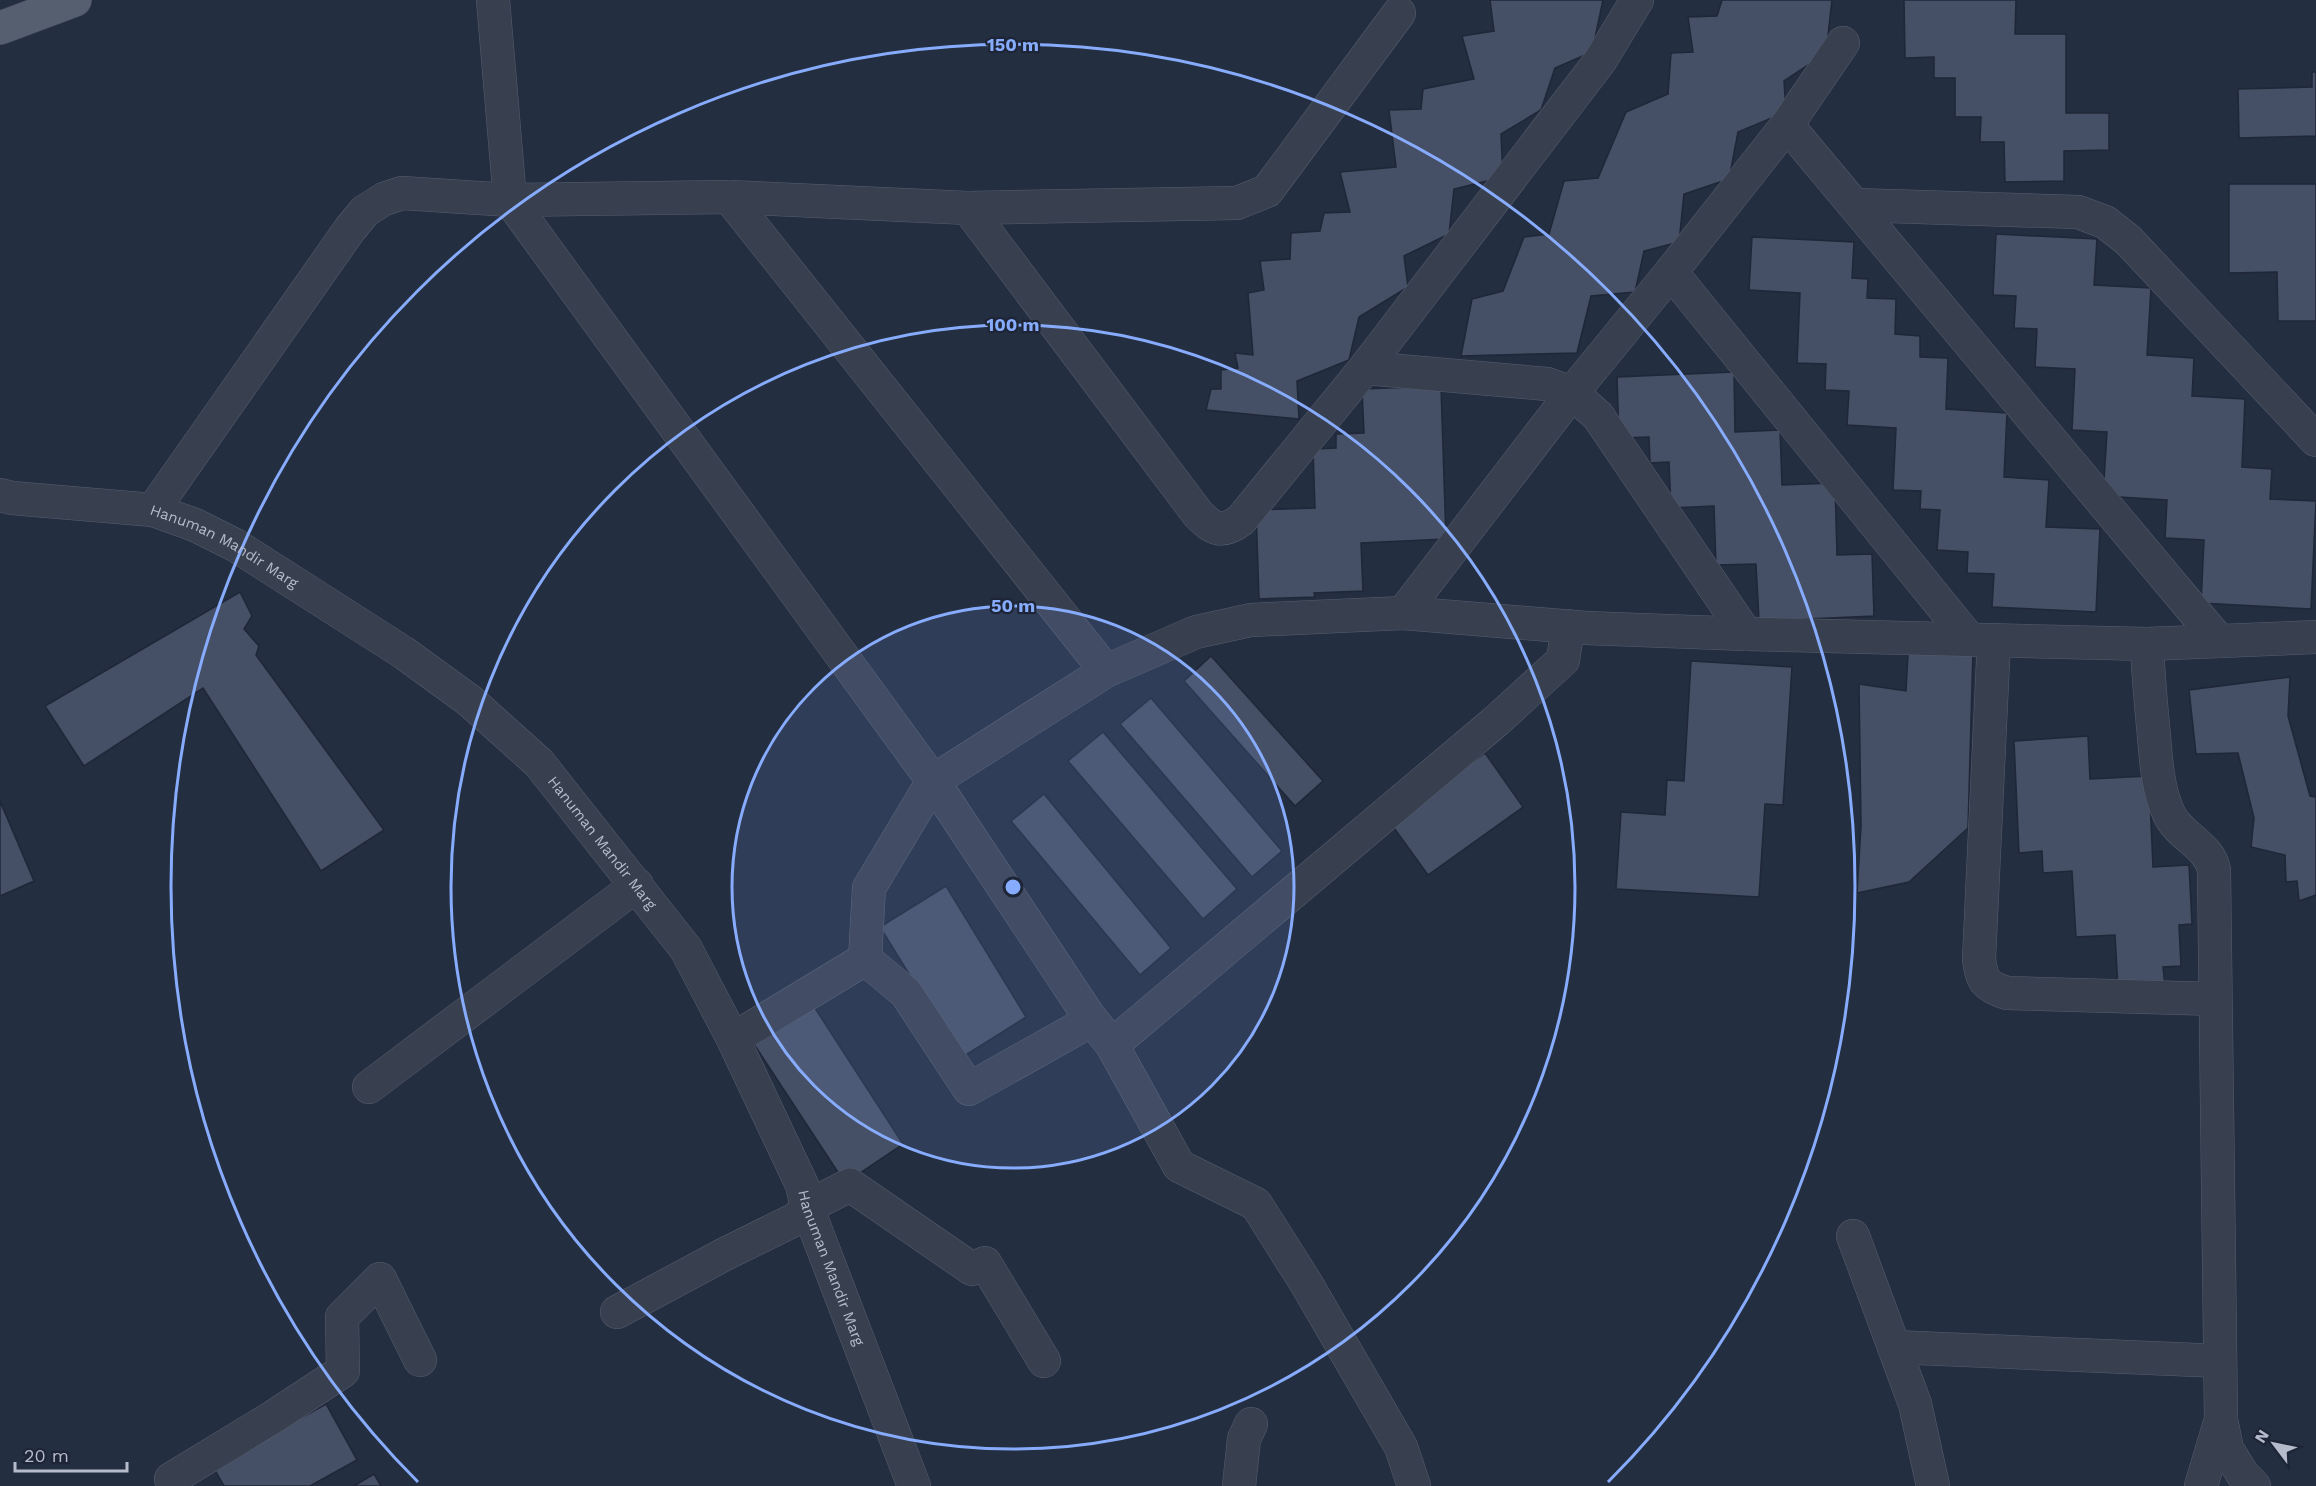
<svg xmlns="http://www.w3.org/2000/svg" width="2316" height="1486" font-family="'Work Sans',sans-serif">
	<style>
		.building { fill: #454f65; stroke: #1f2738; stroke-width: 1.5 }
		.lines { fill: none; stroke-linecap: round; stroke-linejoin: round }
		.minor-casing { stroke: #565e6e; stroke-width: 34 }
		.major-casing { stroke: #424959; stroke-width: 34 }
		.minor { stroke: #384050; stroke-width: 33 }
		.major { stroke: #565f70; stroke-width: 33 }
		.ring { fill: none; stroke: #88acfd; stroke-width: 3 }
		.labels { text-anchor: middle; stroke-width: 4.5; stroke-linejoin: round; paint-order: stroke }
		.street-label { font-size: 15px; fill: #b5bbcb; stroke: #1d2536 }
		.centre { fill: #88acfd; stroke: #1d2536; stroke-width: 3 }
		.ring-label { font-size: 18px; text-anchor: middle; font-weight: bold; fill: #88acfd; stroke: #1d2536; stroke-width: 4.5; stroke-linejoin: round; paint-order: stroke }
	</style>
	<rect width="100%" height="100%" fill="#242e41"/>
	<g class="building">
		<path d="M1490,0H1603L1592,52L1555,68L1541,110L1501,134L1503,177L1454,189L1449,234L1404,256L1408,287L1359,317L1349,360L1297,381L1299,419L1206,410L1211,389H1221V370L1238,368L1235,353L1253,355L1248,293L1264,290L1260,261L1290,259L1291,233L1320,231L1324,213L1350,212L1340,172L1396,167L1389,110L1421,109L1423,89L1474,79L1462,36L1494,31Z"/>
		<path d="M1722,0H1832L1826,53L1784,81L1786,112L1738,132L1729,179L1684,194L1679,242L1644,251L1635,292L1591,296L1577,353L1461,356L1472,299L1503,291L1524,237L1549,234L1564,181L1598,178L1626,112L1668,94L1671,53L1693,52L1688,17L1717,16Z"/>
		<path d="M1904,0H2016L2015,34H2066V113H2109V150L2064,151V181L2005,182L2004,142H1980L1981,117H1955V78H1934V57L1905,58Z"/>
		<path d="M2312,72H2316V136L2239,138L2238,89L2312,87Z"/>
		<path d="M2229,184H2316V321H2278L2277,272L2229,273Z"/>
		<path d="M1996,234L2097,239L2094,285L2151,288L2147,355L2194,358L2192,396L2245,399L2242,467L2272,469L2270,499L2316,501L2311,609L2201,603L2204,540L2165,538L2167,500L2103,496L2107,432L2072,430L2075,369L2035,367L2037,329L2014,328L2016,296L1993,295Z"/>
		<path d="M1752,237L1854,242L1852,278L1868,279L1867,298L1896,299L1895,334L1920,336V357L1948,358L1946,409L2007,413L2004,477L2049,480L2046,527L2100,529L2096,612L1992,607L1994,574L1967,573L1968,552L1937,550L1940,510L1920,509L1921,491L1893,490L1896,428L1847,425L1849,391L1825,390L1826,364L1797,363L1800,293L1749,290Z"/>
		<path d="M1734,372L1735,432L1780,430L1782,485L1835,483L1837,555L1872,554L1874,616L1759,621L1756,564L1716,565L1714,506L1671,508L1669,462L1650,463L1649,437L1619,438L1617,377Z"/>
		<path d="M1441,386L1446,539L1361,543L1363,591L1314,593L1315,597L1259,599L1256,510L1315,508L1313,449L1336,448V434L1364,433L1362,389Z"/>
		<path d="M240,592L252,616L244,629L259,646L256,655L384,830L321,871L203,688L84,766L45,706Z"/>
		<path d="M1973,651L1968,828L1909,882L1857,893L1861,826L1859,684L1906,691L1908,654Z"/>
		<path d="M1211,656L1323,781L1295,806L1184,681Z"/>
		<path d="M1691,661L1792,667L1783,805L1765,804L1759,897L1616,889L1621,812L1665,815L1667,780L1684,781Z"/>
		<path d="M2290,677L2288,716L2310,796L2316,797V895L2299,901L2297,881L2286,882L2285,855L2251,847L2254,818L2238,753L2196,754L2189,690Z"/>
		<path d="M1151,698L1282,851L1252,877L1120,724Z"/>
		<path d="M1103,732L1237,889L1203,919L1068,761Z"/>
		<path d="M2088,736L2090,779L2149,776L2153,867L2189,865L2192,924L2179,925L2181,966L2163,967L2165,986L2118,989L2115,935L2076,937L2072,871L2043,873L2042,851L2019,853L2014,741Z"/>
		<path d="M1485,753L1523,807L1428,875L1389,821Z"/>
		<path d="M1044,794L1171,948L1140,975L1011,821Z"/>
		<path d="M0,801L34,881L0,896Z"/>
		<path d="M946,886L1026,1017L961,1058L880,927Z"/>
		<path d="M809,999L903,1144L845,1183L750,1038Z"/>
		<path d="M326,1404L357,1460L310,1486H224L213,1467Z"/>
		<path d="M374,1474L381,1486H354Z"/>
	</g>
	<g class="lines">
		<defs>
			<g id="minor">
				<path d="M493,0L510,200L933,781L1088,1015L1112,1045L1495,722L1563,660L1568,626"/>
				<path d="M1787,125L2219,641"/>
				<path d="M729,197L1106,671"/>
				<path d="M1855,205L2078,212L2105,222L2128,240L2316,440"/>
				<path d="M968,208L1198,514C1214,530 1222,534 1241,520L1365,368L1600,61L1637,0"/>
				<path d="M1671,272L1969,639"/>
				<path d="M1365,368L1547,384L1572,393L1598,416L1746,634"/>
				<path id="s1" d="M0,495L12,498L153,510L195,525L235,545L404,653L470,701L539,763L686,949L733,1039L802,1185L807,1207L914,1486"/>
				<path d="M153,510L350,229L365,211L384,199L402,193L510,200L729,197L968,208L1237,203L1267,191L1399,13"/>
				<path d="M1403,613L1572,393L1671,272L1787,125L1843,43"/>
				<path d="M1994,640L1979,959C1982,981 1985,986 2007,993L2215,999"/>
				<path d="M2147,644C2148,675 2151,705 2154,736C2156,762 2158,790 2169,814C2179,836 2210,846 2214,870L2221,1419L2227,1449L2243,1475L2254,1486"/>
				<path d="M865,959L906,993L969,1089L1092,1020"/>
				<path d="M733,1039L865,959L869,888L933,781L1106,671L1196,632L1251,620L1403,613L1586,628L1746,634L2147,644L2316,637"/>
				<path d="M1112,1045L1179,1166L1256,1204L1306,1283L1401,1447L1414,1486"/>
				<path d="M369,1087L637,885"/>
				<path d="M1853,1236L1915,1404L1933,1486"/>
				<path d="M617,1312L725,1254L796,1219L807,1207L850,1185L972,1269L985,1263L1044,1361"/>
				<path d="M1894,1347L2220,1361"/>
				<path d="M171,1479L273,1417L343,1371L342,1317L380,1279L420,1360"/>
				<path d="M1239,1486L1244,1439L1251,1424"/>
				<path d="M2201,1486L2221,1419"/>
			</g>
			<path id="major" d="M0,28L75,0"/>
		</defs>
		<use href="#minor" class="minor-casing"/>
		<use href="#major" class="major-casing"/>
		<use href="#minor" class="minor"/>
		<use href="#major" class="major"/>
	</g>
	<circle cx="1013" cy="887" r="281" fill="#88acfd" fill-opacity=".12"/>
	<g class="ring">
		<circle cx="1013" cy="887" r="281"/>
		<circle cx="1013" cy="887" r="562"/>
		<path d="M418 1482A842 842 0 1 1 1608 1482"/>
	</g>
	<g class="labels">
		<g class="street-label">
			<text dy="5" stroke="none"><textPath href="#s1" startOffset="234">Hanuman Mandir Marg</textPath></text>
			<text dy="5" stroke="none"><textPath href="#s1" startOffset="720">Hanuman Mandir Marg</textPath></text>
			<text dy="5" stroke="none"><textPath href="#s1" startOffset="1206">Hanuman Mandir Marg</textPath></text>
		</g>
	</g>
	<circle cx="1013" cy="887" r="9" class="centre"/>
	<g class="ring-label">
		<text x="1013" y="51">150 m</text>
		<text x="1013" y="331">100 m</text>
		<text x="1013" y="612">50 m</text>
	</g>
	<g transform="translate(2274 1444) rotate(302)" stroke="#1d2536" stroke-width="4.5" paint-order="stroke">
	<path d="M0-4.5L10 22L0 15L-10 22Z" fill="#b5bbcb"/>
	<text y="-9" font-size="16" font-weight="bold" text-anchor="middle" fill="#b5bbcb">N</text>
	</g>
	<path d="M15 1462v9h112v-9" fill="none" stroke="#b5bbcb" stroke-width="3"/>
	<text x="24" y="1462" font-size="18" fill="#b5bbcb" stroke="#1d2536" stroke-width="4.5" paint-order="stroke">20 m</text>
</svg>
